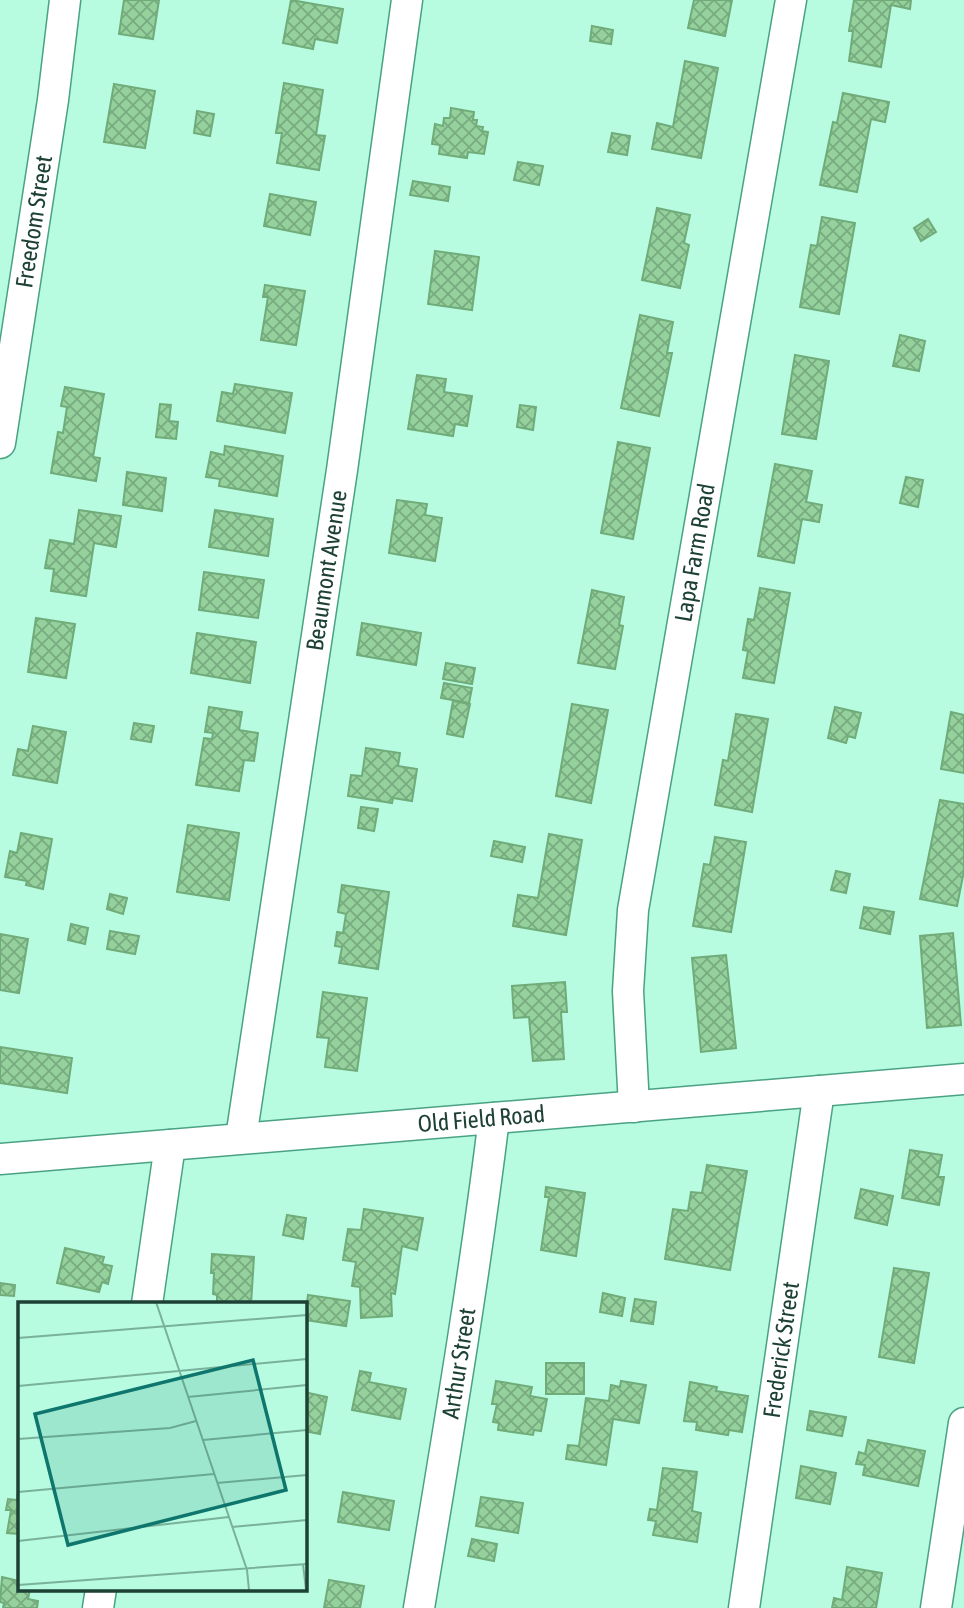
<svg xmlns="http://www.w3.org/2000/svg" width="964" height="1608" font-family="'Asap Condensed',sans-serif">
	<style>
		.building { fill: url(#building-cross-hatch); stroke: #70ac79; stroke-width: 2 }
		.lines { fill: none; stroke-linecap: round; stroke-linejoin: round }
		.minor-casing { stroke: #4aa284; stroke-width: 33 }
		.minor { stroke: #fff; stroke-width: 30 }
		.labels { text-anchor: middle; stroke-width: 6; stroke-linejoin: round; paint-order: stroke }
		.street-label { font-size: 24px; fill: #1d4134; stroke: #b7fbe0 }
		.inset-road { fill: none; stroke: #79b19b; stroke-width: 2 }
		.view { fill: #0f766e; fill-opacity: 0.15; stroke: #0f766e; stroke-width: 3.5 }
		.inset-edge { fill: none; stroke: #1d4134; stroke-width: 3.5 }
	</style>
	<defs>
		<pattern id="building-cross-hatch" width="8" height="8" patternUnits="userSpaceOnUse" patternTransform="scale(1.75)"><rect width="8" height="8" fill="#94d19c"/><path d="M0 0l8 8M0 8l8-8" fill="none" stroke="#78ab80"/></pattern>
	</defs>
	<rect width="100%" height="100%" fill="#b7fbe0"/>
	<g class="building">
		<path d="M124,0H159L153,39L119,34Z"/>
		<path d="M291,0L343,9L337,43L315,39L313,49L283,43Z"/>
		<path d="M694,0H732L725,36L688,28Z"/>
		<path d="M854,0H911L910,9L891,5L881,67L849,61L853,31H849Z"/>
		<path d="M592,26L613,30L611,44L590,41Z"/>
		<path d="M685,61L718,68L701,158L652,149L657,123L673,127Z"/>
		<path d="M284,83L323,90L316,135L325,136L319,170L277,163L282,133H276Z"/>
		<path d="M114,84L155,91L145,148L104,142Z"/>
		<path d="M843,93L889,102L885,122L871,119L857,192L820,185L833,122L837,123Z"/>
		<path d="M451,108L474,112L473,120H477L476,126L483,127L482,131L488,132L484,154L468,152L467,158L439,154L440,145L432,144L435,124L443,126L444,118H450Z"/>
		<path d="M197,111L214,114L210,136L194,133Z"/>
		<path d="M612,133L630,136L627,155L608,152Z"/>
		<path d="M518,162L543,166L539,185L514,180Z"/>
		<path d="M413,181L450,187L448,201L410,195Z"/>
		<path d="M270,194L316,202L310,235L264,226Z"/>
		<path d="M657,208L690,215L684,243L689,245L680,288L642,280Z"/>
		<path d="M822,217L855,223L839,314L800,307L811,245L817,246Z"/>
		<path d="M928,219L936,232L921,241L914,228Z"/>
		<path d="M435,251L479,257L472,310L428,304Z"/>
		<path d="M265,285L305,291L296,345L261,340L268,297H263Z"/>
		<path d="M640,315L673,322L667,353H672L659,416L621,408Z"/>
		<path d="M900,335L925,341L919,371L893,366Z"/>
		<path d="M795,355L829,361L816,439L782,434Z"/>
		<path d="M417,375L446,379L444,392L472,396L467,426L455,424L453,436L408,429Z"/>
		<path d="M235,384L292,393L285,433L217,421L222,392L233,394Z"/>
		<path d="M65,387L104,394L93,457L100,458L96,481L51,473L58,432L63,433L67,407L61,406Z"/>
		<path d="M160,404L171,405L169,421L178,422L176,439L156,437Z"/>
		<path d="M520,405L536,407L533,430L517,427Z"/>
		<path d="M618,442L650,448L633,539L601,533Z"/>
		<path d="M225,446L283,456L277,496L219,486L220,479L206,477L211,452L224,455Z"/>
		<path d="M775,464L812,471L806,502L822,505L819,522L802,519L794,563L758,556Z"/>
		<path d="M127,472L166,478L162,511L123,505Z"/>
		<path d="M906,477L923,480L918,507L900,503Z"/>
		<path d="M397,500L427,504L425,515L442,518L435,561L389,553Z"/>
		<path d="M79,510L121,516L116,547L94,543L86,596L51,591L54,569L45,568L50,540L74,544Z"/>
		<path d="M215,510L273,519L268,556L209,547Z"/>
		<path d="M204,572L264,580L258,618L199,610Z"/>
		<path d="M760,588L790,593L774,683L743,678L748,651L743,650L748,619L754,620Z"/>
		<path d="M592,590L624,597L619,625L623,626L615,669L578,663Z"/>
		<path d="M36,618L75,624L66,678L28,672Z"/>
		<path d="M362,623L421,633L416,665L357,655Z"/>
		<path d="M197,633L256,642L250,683L191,673Z"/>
		<path d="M446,663L475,668L472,684L443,679Z"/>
		<path d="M444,683L472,688L469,703L441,698Z"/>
		<path d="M453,701L470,704L463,737L447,734Z"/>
		<path d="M572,704L608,710L591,803L556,796Z"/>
		<path d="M209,707L242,712L239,730L258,733L254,761L244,760L239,791L196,785L204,738L212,739L213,733L205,732Z"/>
		<path d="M835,707L861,713L855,738L848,736L846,743L828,738Z"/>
		<path d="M951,712L964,715V773L941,769Z"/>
		<path d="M736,714L768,719L752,812L715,805L723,760L728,761Z"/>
		<path d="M134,723L154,726L151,742L131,739Z"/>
		<path d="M33,726L66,732L57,783L13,775L18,749L28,751Z"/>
		<path d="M366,748L400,753L398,766L417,769L412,801L393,798L392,803L348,796L351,775L362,776Z"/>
		<path d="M940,800L964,804V871L957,906L920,899Z"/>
		<path d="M361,807L378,809L374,831L358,828Z"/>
		<path d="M188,825L239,833L229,900L177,892Z"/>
		<path d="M21,833L52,839L43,889L26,885L27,881L5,877L10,851L17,853Z"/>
		<path d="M549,834L582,840L566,935L513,926L518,895L538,898Z"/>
		<path d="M715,837L746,842L731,932L693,926L704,864L710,865Z"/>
		<path d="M494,841L525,847L522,862L491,856Z"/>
		<path d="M836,871L850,874L846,893L831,890Z"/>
		<path d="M342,885L389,892L378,969L339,963L342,947L335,946L337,932L343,933L346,914L338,912Z"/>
		<path d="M110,894L127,898L123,914L107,909Z"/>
		<path d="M864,907L894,912L890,934L860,928Z"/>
		<path d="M71,924L88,928L85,944L68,940Z"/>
		<path d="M110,931L139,936L135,954L107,949Z"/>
		<path d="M953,933L961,1025L927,1028L920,936Z"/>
		<path d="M0,934L28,939L19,993L0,990Z"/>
		<path d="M726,955L736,1048L701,1052L692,958Z"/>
		<path d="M565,982L567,1012H561L564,1059L533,1061L529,1017L514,1018L512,986Z"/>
		<path d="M323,992L367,998L357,1071L325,1067L329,1038L317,1037Z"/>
		<path d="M0,1047L72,1058L67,1093L0,1083Z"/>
		<path d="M910,1150L942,1155L938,1177H944L939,1205L902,1198Z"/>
		<path d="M707,1165L747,1171L730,1270L665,1259L673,1209L688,1211L691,1192L702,1193Z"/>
		<path d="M546,1187L585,1193L576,1256L541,1250L549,1197H545Z"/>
		<path d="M861,1189L893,1196L887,1225L855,1218Z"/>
		<path d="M364,1209L423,1218L417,1250L402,1246L395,1294L391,1293L392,1316L361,1318L360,1287L352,1286L356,1262L343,1260L348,1229L361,1230Z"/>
		<path d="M287,1215L306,1218L303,1239L283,1235Z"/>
		<path d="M65,1248L104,1257L102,1264L112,1266L108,1284L102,1282L99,1292L57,1283Z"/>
		<path d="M212,1254L254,1257L251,1304H217V1295L213,1294L214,1273H211Z"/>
		<path d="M894,1268L929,1273L914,1363L879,1357Z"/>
		<path d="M0,1283L15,1285L14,1296L0,1295Z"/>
		<path d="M603,1293L625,1298L622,1316L600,1312Z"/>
		<path d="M308,1295L350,1301L346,1326L305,1320Z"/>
		<path d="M635,1299L656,1302L653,1324L631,1321Z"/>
		<rect x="546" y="1363" width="38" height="31"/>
		<path d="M360,1371L371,1373L369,1382L406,1389L400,1419L352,1410Z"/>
		<path d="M496,1381L532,1387L530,1396L547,1399L541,1431L534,1430L533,1435L498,1430L499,1423L493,1422L497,1404H492Z"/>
		<path d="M621,1381L646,1385L639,1423L613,1419L606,1465L566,1459L568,1445L579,1446L586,1398L609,1401L611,1385L620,1387Z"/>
		<path d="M690,1382L717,1387L716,1391L748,1396L742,1432L729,1430L728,1435L696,1430L697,1422L684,1421Z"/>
		<path d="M304,1392L327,1397L320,1434L304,1431Z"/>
		<path d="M810,1411L846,1417L842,1436L807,1430Z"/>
		<path d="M868,1440L925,1451L918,1486L863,1475L865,1465L856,1464L859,1452L865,1454Z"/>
		<path d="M801,1466L836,1473L830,1504L796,1498Z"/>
		<path d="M663,1468L697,1472L692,1511L701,1513L697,1542L653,1535L656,1521L648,1520L650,1509L657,1510Z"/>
		<path d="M19,1484V1534L7,1533L11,1510H6L8,1499L17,1500Z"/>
		<path d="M343,1492L394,1501L389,1530L338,1522Z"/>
		<path d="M481,1497L523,1503L518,1533L476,1526Z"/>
		<path d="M472,1539L497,1544L494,1561L468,1556Z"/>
		<path d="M847,1567L882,1573L876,1608H832L834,1598L842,1600Z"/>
		<path d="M2,1577L19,1581V1589H30L28,1599L38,1601L37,1608H3L4,1603L0,1602Z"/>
		<path d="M329,1580L364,1586L360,1608H324Z"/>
	</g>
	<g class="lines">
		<defs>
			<g id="minor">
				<path id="s1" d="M0,443L53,100L65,0"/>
				<path id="s2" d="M634,1107L628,991L633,910L791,0"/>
				<path id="s3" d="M241,1138L342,470L407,0"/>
				<path id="s4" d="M0,1159L964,1079"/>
				<path d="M147,1304L170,1145"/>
				<path d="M98,1608L101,1589"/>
				<path id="s5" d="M419,1608C446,1445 474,1282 494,1118"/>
				<path id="s6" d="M744,1608L819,1091"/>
				<path d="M936,1608L964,1423"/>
			</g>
		</defs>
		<use href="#minor" class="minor-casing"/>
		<use href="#minor" class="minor"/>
	</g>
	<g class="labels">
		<g class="street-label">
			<text dy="8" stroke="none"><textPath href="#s1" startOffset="224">Freedom Street</textPath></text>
			<text dy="8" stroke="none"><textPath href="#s2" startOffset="560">Lapa Farm Road</textPath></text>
			<text dy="8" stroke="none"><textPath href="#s3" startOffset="574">Beaumont Avenue</textPath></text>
			<text dy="8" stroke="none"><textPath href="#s4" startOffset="483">Old Field Road</textPath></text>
			<text dy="8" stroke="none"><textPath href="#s6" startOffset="261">Frederick Street</textPath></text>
			<text dy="8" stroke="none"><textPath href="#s5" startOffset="248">Arthur Street</textPath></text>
		</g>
	</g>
	<g transform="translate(18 1302)">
		<rect width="289" height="289" fill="#b7fbe0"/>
		<path class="inset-road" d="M138,0L229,268L231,288M0,36L289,13M0,84L289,57M170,95L289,83M0,137L152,126L178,119M185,138L289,128M199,181L289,173M0,190L196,172M214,225L289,218M0,239L211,215M285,262L288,288M0,283L289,262"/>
		<path class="view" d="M235,58L268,188L50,243L17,112Z"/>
		<rect width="289" height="289" class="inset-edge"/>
	</g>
</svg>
